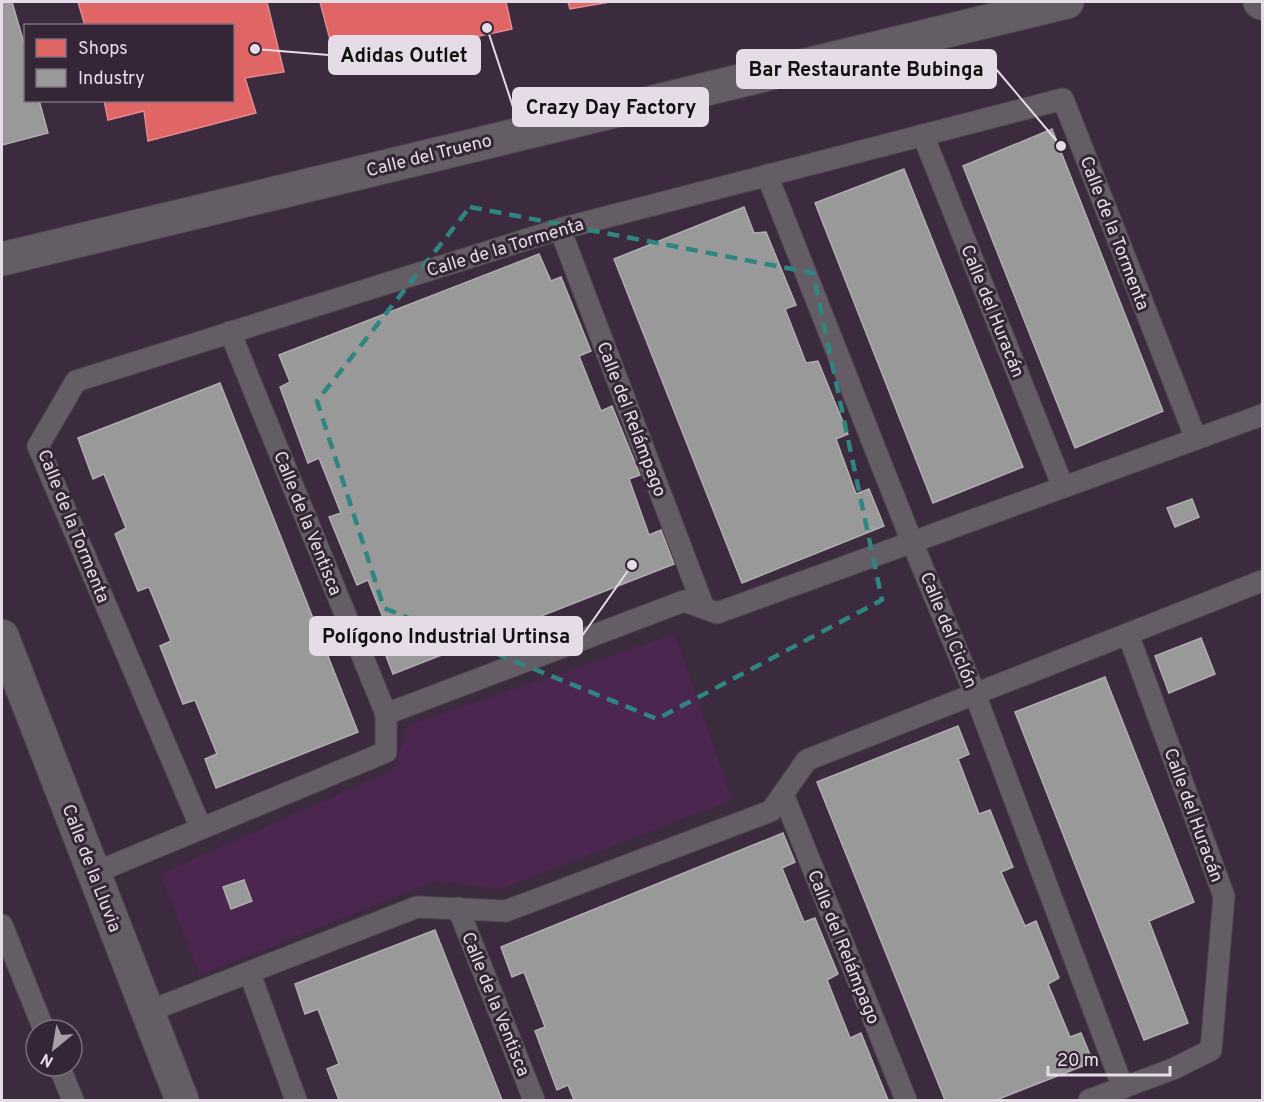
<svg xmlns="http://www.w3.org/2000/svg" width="1264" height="1102" font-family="Overpass,sans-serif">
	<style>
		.built { fill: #3c2a3e; fill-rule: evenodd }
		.green { fill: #4b2750 }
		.shops { fill: #e06666; stroke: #e2898d; stroke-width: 1.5 }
		.industry { fill: #999; stroke: #b0adb0; stroke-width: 1.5 }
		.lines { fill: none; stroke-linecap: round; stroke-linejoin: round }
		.lane-casing { stroke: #4e474f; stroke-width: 23 }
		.street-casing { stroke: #4e474f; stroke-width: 35 }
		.lane { stroke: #645d65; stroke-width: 21 }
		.street { stroke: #645d65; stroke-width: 33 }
		.marked { fill: none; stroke: #2f8580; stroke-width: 4.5; stroke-dasharray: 12 8; stroke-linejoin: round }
		.labels { text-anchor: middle; stroke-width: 6; stroke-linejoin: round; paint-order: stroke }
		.street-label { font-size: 18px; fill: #e6dce7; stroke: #352637 }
		.leader { fill: none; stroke: #e6dce7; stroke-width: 2 }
		.callout-dot { fill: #e6dce7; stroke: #352637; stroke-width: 2 }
		.callout { fill: #e6dce7; stroke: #e6dce7; stroke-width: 2 }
		.callout-label { font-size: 20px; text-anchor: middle; font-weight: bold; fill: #111 }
	</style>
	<rect width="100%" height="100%" fill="#322a33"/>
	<path class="built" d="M2,2H1262V1100H2ZM26,26H232V100H26ZM36,1030H72V1066H36Z"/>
	<path class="green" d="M675,634L732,800L501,889L436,881L200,975L160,874L393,770L408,725Z"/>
	<g class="shops">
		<path d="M78,2H267L284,72L245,78L256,113L148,141L144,111L108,120L104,100H232V26H85Z"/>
		<path d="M320,2H506L512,29L337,66Z"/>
		<path d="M568,2H610L570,9Z"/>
	</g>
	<g class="industry">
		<path d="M2,2H12L26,50V100H39L48,133L2,145Z"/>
		<path d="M1052,129L1163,411L1075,448L963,166Z"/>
		<path d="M904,169L1023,467L933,503L815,203Z"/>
		<path d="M744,207L754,233L766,232L796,305L785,309L806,363L818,361L848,434L836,439L856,494L869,489L884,526L742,583L614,259Z"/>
		<path d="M539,254L551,281L561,277L591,351L579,356L601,411L612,406L640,475L629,479L649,535L661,530L674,564L393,674L380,640L390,635L368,580L357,585L329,517L341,513L319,458L308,463L280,387L290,382L279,355Z"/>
		<path d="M220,383L358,732L216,788L205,759L217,754L195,700L183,704L160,646L171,641L149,587L138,591L115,534L126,528L104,474L93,479L78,438Z"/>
		<path d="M1192,499L1199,517L1175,527L1167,508Z"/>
		<path d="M1201,638L1215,674L1169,693L1155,656Z"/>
		<path d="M1105,677L1194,902L1149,921L1188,1023L1144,1040L1015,712Z"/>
		<path d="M958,726L969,754L958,759L979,814L990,810L1013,867L1001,872L1025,926L1036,921L1059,978L1048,984L1070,1037L1081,1033L1093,1062L996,1100H945L817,782Z"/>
		<path d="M783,833L795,862L782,868L804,922L815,918L838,974L827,980L850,1038L861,1033L888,1100H574L568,1085L557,1090L535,1031L545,1027L524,972L512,977L501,947Z"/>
		<path d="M244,880L252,901L231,909L223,887Z"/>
		<path d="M435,930L502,1100H339L327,1069L339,1064L318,1009L305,1014L295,984Z"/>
	</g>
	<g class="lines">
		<defs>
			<g id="lane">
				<path d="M923,135L1063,487"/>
				<path d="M767,175L912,542L975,694L1123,1088"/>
				<path d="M560,229L704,608"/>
				<path d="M230,332L386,714"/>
				<path d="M783,794L906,1100"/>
				<path d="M201,828L38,446L76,381L560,229L1063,99L1196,439"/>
				<path d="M94,873L386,752V714L684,601L717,613L1262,415"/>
				<path d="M458,908L534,1100"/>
				<path d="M2,925L44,1030"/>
				<path d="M250,974L296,1100"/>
				<path d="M147,1012L417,907L506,911L771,811L807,760L1262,581"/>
				<path d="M59,1066L73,1100"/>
				<path d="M1089,1100L1173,1069L1211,1050L1224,896L1128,634"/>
			</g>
			<g id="street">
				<path d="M1260,2L1262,3"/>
				<path d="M2,259L1067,2"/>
				<path d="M2,636L182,1100"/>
			</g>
		</defs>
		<use href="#lane" class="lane-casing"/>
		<use href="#street" class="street-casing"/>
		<use href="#lane" class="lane"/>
		<use href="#street" class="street"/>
	</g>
	<path class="marked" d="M470,207L813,273L882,600L657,719L384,608L317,401Z"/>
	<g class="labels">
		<g class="street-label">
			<text transform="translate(429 155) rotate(-14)" y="6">Calle del Trueno</text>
			<text transform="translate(1115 233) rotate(69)" y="6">Calle de la Tormenta</text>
			<text transform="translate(505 247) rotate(-17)" y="6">Calle de la Tormenta</text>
			<text transform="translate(993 311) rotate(68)" y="6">Calle del Huracán</text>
			<text transform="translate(632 419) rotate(69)" y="6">Calle del Relámpago</text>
			<text transform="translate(308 523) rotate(68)" y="6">Calle de la Ventisca</text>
			<text transform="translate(74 526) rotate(68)" y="6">Calle de la Tormenta</text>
			<text transform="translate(949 630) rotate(68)" y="6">Calle del Ciclón</text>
			<text transform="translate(1194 815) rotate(70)" y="6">Calle del Huracán</text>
			<text transform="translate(92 868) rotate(69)" y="6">Calle de la Lluvia</text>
			<text transform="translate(844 947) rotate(68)" y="6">Calle del Relámpago</text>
			<text transform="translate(496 1004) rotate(68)" y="6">Calle de la Ventisca</text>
		</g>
	</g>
	<path class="leader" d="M255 49L329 55M1061 146L996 69M487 28L513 107M632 565L582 636"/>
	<g class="callout-dot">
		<circle cx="255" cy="49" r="6"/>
		<circle cx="1061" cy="146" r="6"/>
		<circle cx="487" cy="28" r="6"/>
		<circle cx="632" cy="565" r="6"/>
	</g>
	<g class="callout">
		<rect x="329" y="36" width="151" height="38" rx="6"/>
		<rect x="737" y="50" width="259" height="38" rx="6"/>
		<rect x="513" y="88" width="195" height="38" rx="6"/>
		<rect x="310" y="617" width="272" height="38" rx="6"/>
	</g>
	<g class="callout-label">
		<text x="404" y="62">Adidas Outlet</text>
		<text x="866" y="76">Bar Restaurante Bubinga</text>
		<text x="611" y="114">Crazy Day Factory</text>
		<text x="446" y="643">Polígono Industrial Urtinsa</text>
	</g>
	<rect width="1264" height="1102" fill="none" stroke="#e6dce7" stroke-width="6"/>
	<rect x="24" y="24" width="210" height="78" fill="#352637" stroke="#7c6f7d" stroke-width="1.5"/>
	<rect x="36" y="39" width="30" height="18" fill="#e06666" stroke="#7c6f7d" stroke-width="1.5"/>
	<text x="78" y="54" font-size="18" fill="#e6dce7">Shops</text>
	<rect x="36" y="69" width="30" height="18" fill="#999999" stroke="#7c6f7d" stroke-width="1.5"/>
	<text x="78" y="84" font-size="18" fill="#e6dce7">Industry</text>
	<g transform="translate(54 1048) rotate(210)"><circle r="28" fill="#352637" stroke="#7c6f7d" stroke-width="1.5"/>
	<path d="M0-4.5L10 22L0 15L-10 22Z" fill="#a79ea8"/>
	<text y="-9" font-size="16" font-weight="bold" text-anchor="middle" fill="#e6dce7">N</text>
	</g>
	<path d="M1048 1066v9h122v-9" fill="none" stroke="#e6dce7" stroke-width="3"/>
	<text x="1057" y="1066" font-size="18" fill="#e6dce7" stroke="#352637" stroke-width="4.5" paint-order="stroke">20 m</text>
</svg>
